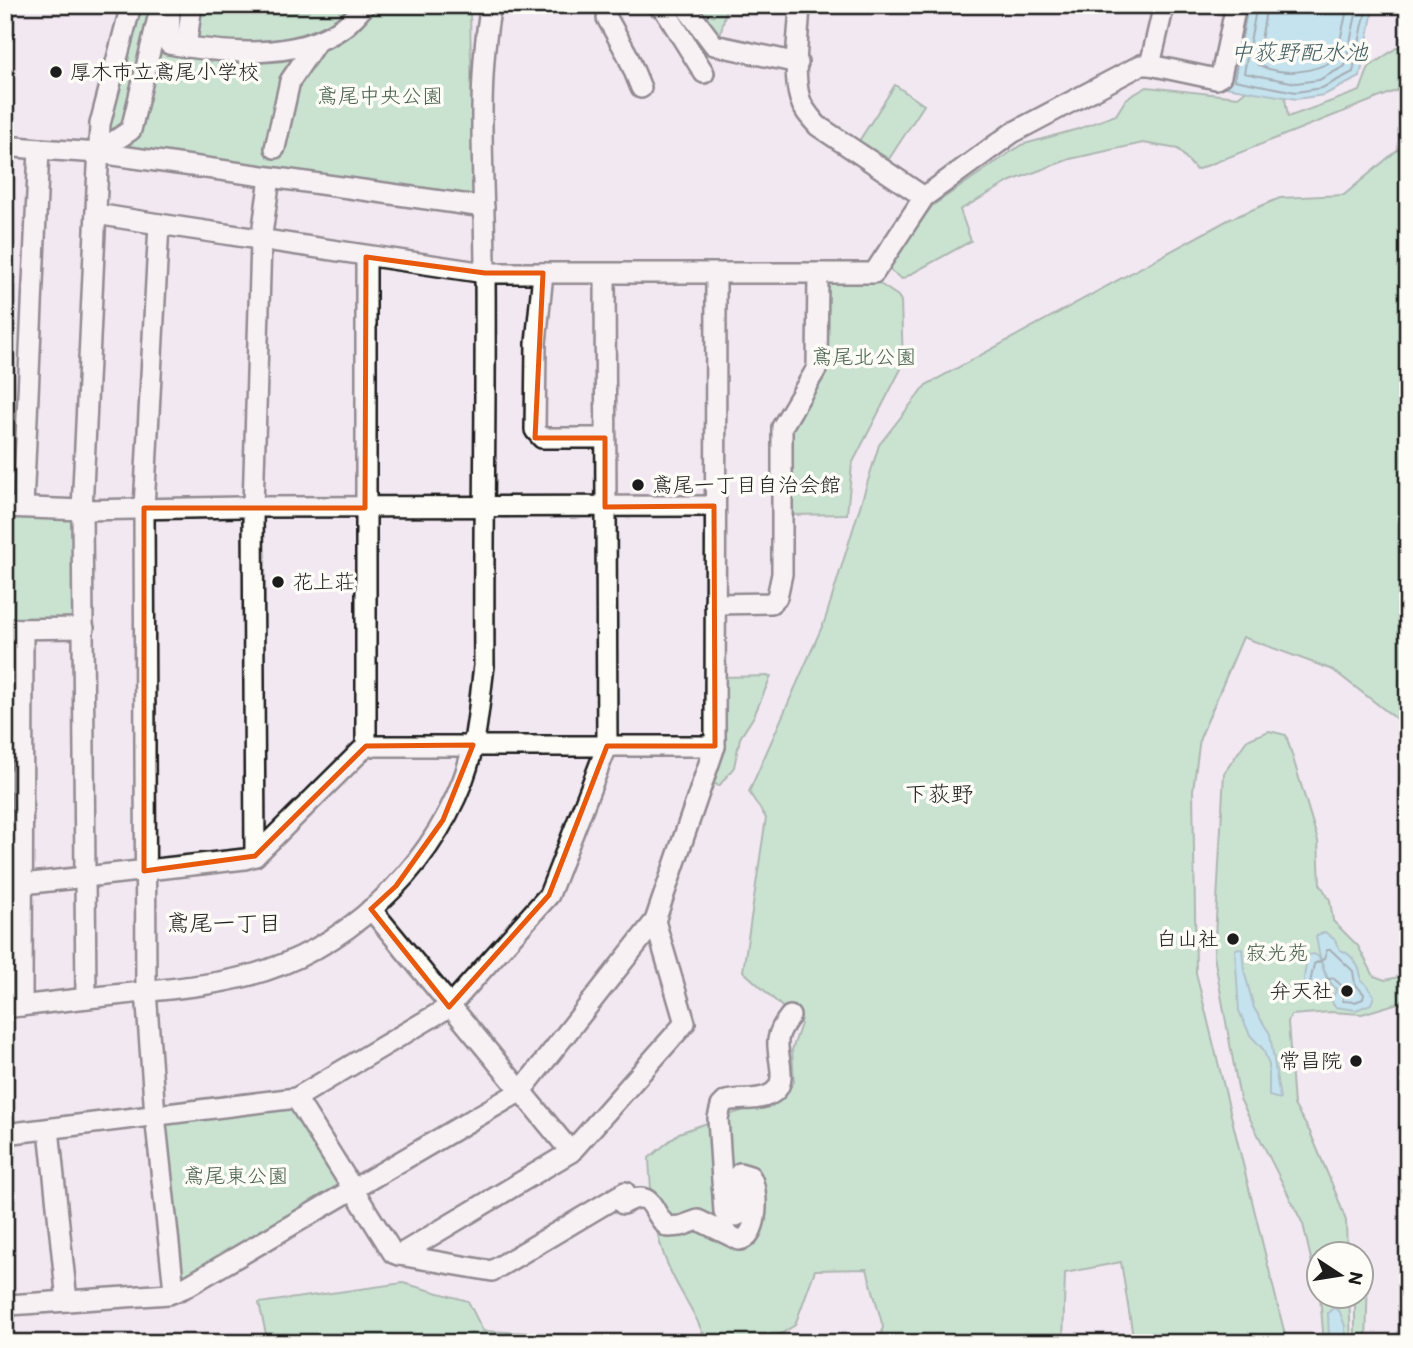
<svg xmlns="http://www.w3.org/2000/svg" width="1413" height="1348" font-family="Itim,'Klee One',sans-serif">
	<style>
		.green { fill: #99dda9; stroke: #5a7c62; stroke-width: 2 }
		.water { fill: #8ddde8; stroke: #609096; stroke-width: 2 }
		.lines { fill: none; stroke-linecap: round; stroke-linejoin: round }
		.shore { stroke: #49696e; stroke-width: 2 }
		.minor-casing { stroke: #1c1c1c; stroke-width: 24 }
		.minor { stroke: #fdfcf7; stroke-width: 19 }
		.marked { fill: none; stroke: #e8590c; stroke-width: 5; stroke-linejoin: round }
		.poi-dot { fill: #1c1c1c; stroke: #fdfcf7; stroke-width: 2.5 }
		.labels { text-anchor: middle; stroke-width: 7; stroke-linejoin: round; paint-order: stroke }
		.poi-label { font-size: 21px; fill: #1c1c1c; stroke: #fdfcf7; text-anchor: start }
		.park-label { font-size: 21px; fill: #48604d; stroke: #fdfcf7 }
		.water-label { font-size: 23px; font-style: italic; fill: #446063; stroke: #fdfcf7 }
		.neighbourhood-label { font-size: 23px; fill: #1c1c1c; stroke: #fdfcf7 }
	</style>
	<rect width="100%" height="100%" fill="#f2e8f2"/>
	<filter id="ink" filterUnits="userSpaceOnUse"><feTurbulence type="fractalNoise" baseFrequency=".0143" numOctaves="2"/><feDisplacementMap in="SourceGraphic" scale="14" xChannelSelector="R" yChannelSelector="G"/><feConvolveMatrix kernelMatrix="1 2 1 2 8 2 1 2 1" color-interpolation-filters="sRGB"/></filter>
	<g filter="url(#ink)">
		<g class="green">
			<path d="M130,5H473L470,13L474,202L106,148Z"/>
			<path d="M687,5H727L720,36L713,37Z"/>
			<path d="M1408,40V104L1398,90L1196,170L1178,149L1143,143L1070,159L1011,181L960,210L971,241L902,279L888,269L932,206L1021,145L1078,129L1116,115L1126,99L1147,87L1238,97L1263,77L1282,80L1288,117L1360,91L1369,67Z"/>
			<path d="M895,85L924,105L889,159L859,141Z"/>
			<path d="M1408,141V732L1403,724L1333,670L1243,637L1200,738L1193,790L1196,973L1287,1343H1134L1121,1262L1065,1273L1063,1343H879L883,1327L867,1269L815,1270L795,1325L768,1342L706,1343C697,1313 682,1297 670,1270C653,1234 651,1196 649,1158L679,1133L783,1096L794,1082L792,1050L801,1024L743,971L766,818L749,792L825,620L879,445L926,385L1228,220L1280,198L1344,195Z"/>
			<path d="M874,280L898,296L901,301L903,365L852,464L847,514L789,515L788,433L825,372L824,285L829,281Z"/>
			<path d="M76,513L77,625L5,623V514Z"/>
			<path d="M771,676L754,716L740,738L734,767L719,786L713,783L710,775L722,677Z"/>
			<path d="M1269,731L1286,735L1318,841L1320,884L1330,900L1333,921L1358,946L1374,976L1385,980L1408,975V1007L1398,1003L1362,1014L1331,1012L1291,1015L1288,1022L1294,1105L1310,1132L1337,1196L1346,1221L1347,1253L1318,1254V1290L1303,1224L1240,1099L1214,956L1224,773L1247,740Z"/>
			<path d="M288,1105L293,1108L340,1184L337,1191L182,1281L164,1126L168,1120Z"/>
			<path d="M1361,1275H1368L1366,1343H1355V1296H1360Z"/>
			<path d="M403,1283L468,1301L483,1331L600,1336L601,1343H268L259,1303Z"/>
			<path d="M1320,1296H1349L1351,1343H1324Z"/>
		</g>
		<g class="water">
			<path d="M1242,5H1374L1360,77L1324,95L1296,99L1225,87Z"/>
			<path d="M1325,932L1335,940L1340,950C1352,953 1362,969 1361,981L1365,983L1374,996L1371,1004L1356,1010L1335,1007C1328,998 1335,998 1336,989C1324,978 1318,952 1316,936Z"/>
			<path d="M1238,948L1242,949L1244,970L1254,1008L1270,1034L1280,1099L1269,1096V1065L1263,1049L1250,1035L1239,1011L1235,950Z"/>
			<path d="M1314,954L1319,957L1331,991L1326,997C1293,998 1306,977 1307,955Z"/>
			<path d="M1333,1308L1339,1310L1345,1326L1346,1343H1329L1328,1313Z"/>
		</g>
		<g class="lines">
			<g class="shore">
				<path d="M1248,5L1234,80L1296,92L1322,88L1353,72L1367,5"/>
				<path d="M1257,5L1244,73L1296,83L1319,80L1345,66L1358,5"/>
				<path d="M1267,5L1257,64C1282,77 1313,73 1336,59L1348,5"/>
				<path d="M1327,950H1331L1353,971L1355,984L1364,994L1363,999L1355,1002L1343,1001L1342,986L1333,978L1326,980L1320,989L1312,988L1310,983L1314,964L1324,959Z"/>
			</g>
			<defs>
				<g id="minor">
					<path d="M170,5L169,44C224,53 294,61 342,28C351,22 358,13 365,5"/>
					<path d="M657,5L664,9L704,73"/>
					<path d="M684,5L714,45L798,63"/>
					<path d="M800,5C799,32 792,73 800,99C803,110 811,118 818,126L924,197"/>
					<path d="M607,18L627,54L641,88"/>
					<path d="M186,47L192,5"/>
					<path d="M1150,65L1164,5"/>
					<path d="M5,146L39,149L23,507"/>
					<path d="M99,146L113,142L131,130L161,5"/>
					<path d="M275,148L290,81L317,41"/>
					<path d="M39,149L99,153L484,207"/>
					<path d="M96,214L159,224"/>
					<path d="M543,273L536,343L535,430L542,438H605"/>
					<path d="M5,507L82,510L242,507L714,506"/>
					<path d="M715,604L771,603L777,597L782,574V427L817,368L818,273"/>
					<path d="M5,629L84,628"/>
					<path d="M366,746H715"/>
					<path d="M255,856L253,507L261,241L270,178"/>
					<path d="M5,888L23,884L245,859L255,856L366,746V257"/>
					<path d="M371,909L571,1152"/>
					<path d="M86,998L82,510L100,124L131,5"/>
					<path d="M22,1006L23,629"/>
					<path d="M5,1008C51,1002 96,997 142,992C178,988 212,985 247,976C344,951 427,873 463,780C477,743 479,704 484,666C483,534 486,403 485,271C485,186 475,89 491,5"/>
					<path d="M296,1098L393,1253L399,1255L492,1271L625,1192"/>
					<path d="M49,1129L67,1301"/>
					<path d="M5,1134L296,1098L449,1007L549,895L607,746L605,274"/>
					<path d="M623,1204C655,1186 650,1213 668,1227L681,1226L698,1220L739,1240C760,1238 759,1188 750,1176L740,1173L733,1181C735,1194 753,1212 733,1217L724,1212L718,1118L721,1106L726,1101C739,1097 755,1102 769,1095C791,1085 776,1058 778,1040C779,1030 785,1023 790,1016"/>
					<path d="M399,1255L571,1152L685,1023L655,921"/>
					<path d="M174,1290L155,1115L146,991L144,508L159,224L485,273H874L924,197L1012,133L1141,65H1150L1216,79L1221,76L1236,5"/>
					<path d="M5,1300L9,1305L169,1294L184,1288L521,1091L655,921L715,746L716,274"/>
				</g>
			</defs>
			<use href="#minor" class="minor-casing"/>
			<use href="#minor" class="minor"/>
		</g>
	</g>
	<path d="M0 0H1413V1348H0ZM366,257L485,273H543L535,438H605V507L714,506L715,746H607L549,895L449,1007L371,909L396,886L443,820L473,745L366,746L255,856L144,871V508H365Z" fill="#f2e8f2" fill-opacity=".55" fill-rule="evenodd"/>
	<path class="marked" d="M366,257L485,273H543L535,438H605V507L714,506L715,746H607L549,895L449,1007L371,909L396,886L443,820L473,745L366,746L255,856L144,871V508H365Z"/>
	<g class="poi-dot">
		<circle cx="56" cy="72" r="7"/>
		<circle cx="638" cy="485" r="7"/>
		<circle cx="278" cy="582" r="7"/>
		<circle cx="1233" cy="939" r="7"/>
		<circle cx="1347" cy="991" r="7"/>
		<circle cx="1356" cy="1061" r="7"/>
	</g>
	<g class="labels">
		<g class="poi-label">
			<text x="70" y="79">厚木市立鳶尾小学校</text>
			<text x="652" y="492">鳶尾一丁目自治会館</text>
			<text x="292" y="589">花上荘</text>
			<text x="1219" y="946" text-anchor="end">白山社</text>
			<text x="1333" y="998" text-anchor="end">弁天社</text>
			<text x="1342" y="1068" text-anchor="end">常昌院</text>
		</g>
		<g class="park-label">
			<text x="380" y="103">鳶尾中央公園</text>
			<text x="864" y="364">鳶尾北公園</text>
			<text x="1277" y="960">寂光苑</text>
			<text x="236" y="1183">鳶尾東公園</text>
		</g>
		<g class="water-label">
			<text x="1299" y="60">中荻野配水池</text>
		</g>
		<g class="neighbourhood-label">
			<text x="939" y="802">下荻野</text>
			<text x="224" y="931">鳶尾一丁目</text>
		</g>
	</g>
	<rect width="1413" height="1348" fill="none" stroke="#fdfcf7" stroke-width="28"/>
	<rect x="14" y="14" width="1385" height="1320" fill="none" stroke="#1c1c1c" stroke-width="2.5" filter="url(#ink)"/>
	<g transform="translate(1340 1275) rotate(102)"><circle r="33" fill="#fdfcf7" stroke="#a3a29f" stroke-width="2"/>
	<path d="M0-5L12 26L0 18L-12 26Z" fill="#1c1c1c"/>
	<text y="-10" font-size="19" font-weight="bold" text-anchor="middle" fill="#1c1c1c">N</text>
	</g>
</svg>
